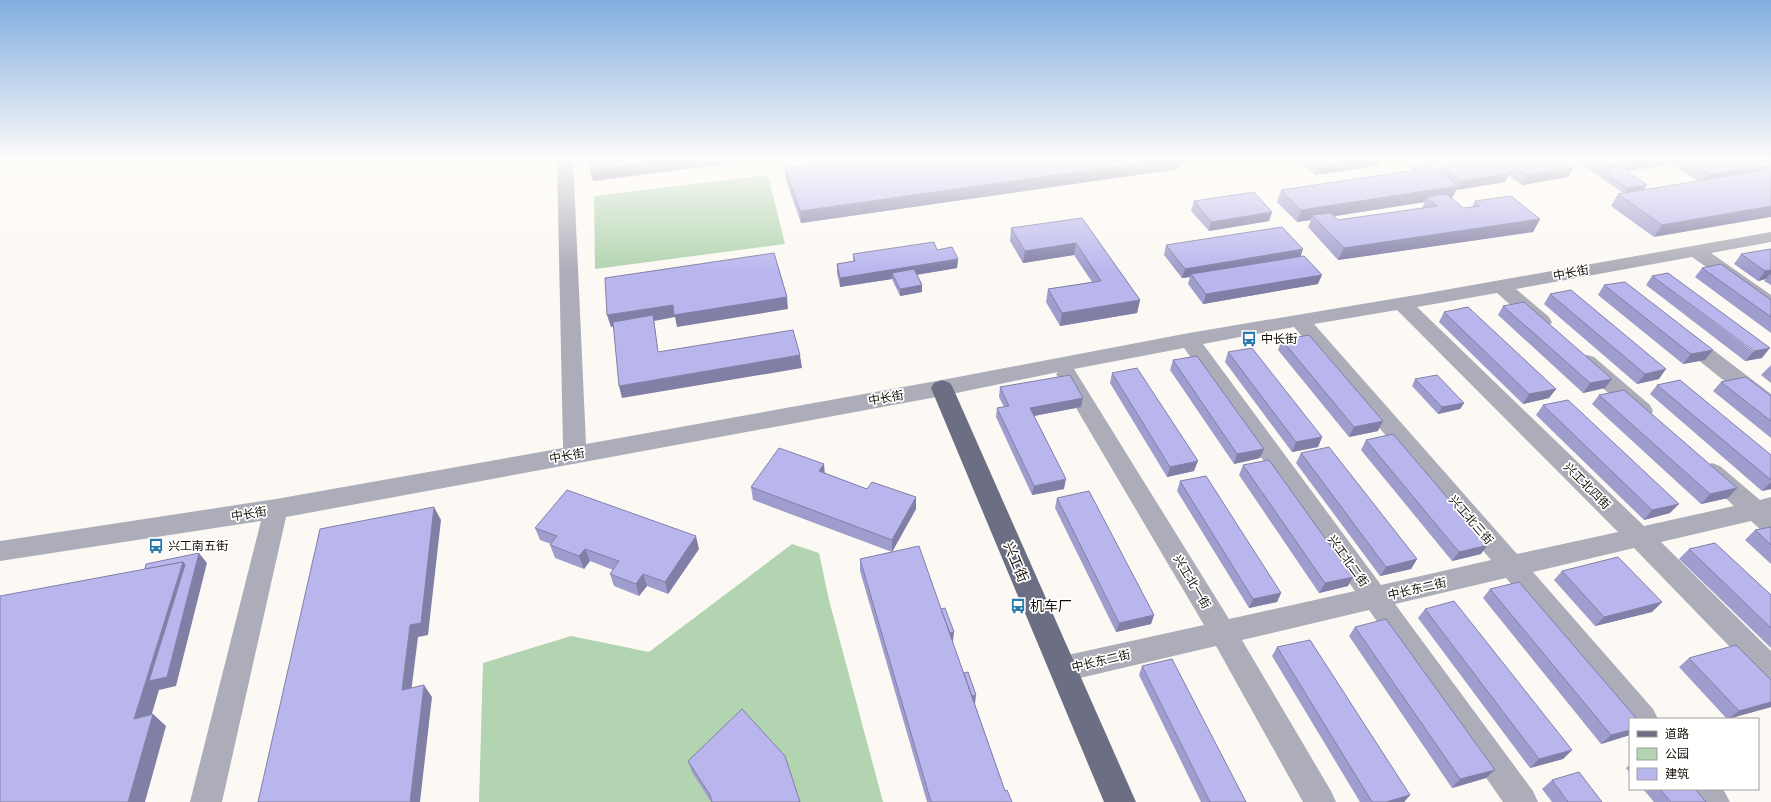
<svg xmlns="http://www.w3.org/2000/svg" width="1771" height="802" font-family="'Roboto Condensed','Noto Sans SC',sans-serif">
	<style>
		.green { fill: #b2d4b0 }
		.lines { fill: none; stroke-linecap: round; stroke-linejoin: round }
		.minor { fill: #acadb9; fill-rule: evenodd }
		.major { fill: #6c6e83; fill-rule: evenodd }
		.wall { fill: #9f9dcd; fill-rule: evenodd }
		.shaded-wall { fill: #827fa7 }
		.building { fill: #b9b6ee; stroke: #827fa7 }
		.labels { text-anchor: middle; stroke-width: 3.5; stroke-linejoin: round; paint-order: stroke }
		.street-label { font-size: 12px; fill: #150f07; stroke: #fff }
		.poi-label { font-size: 12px; fill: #150f07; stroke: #fff; text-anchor: start }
		.near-street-label { font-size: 14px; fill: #150f07; stroke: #fff }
		.near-poi-label { font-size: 14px; fill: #150f07; stroke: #fff; text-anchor: start }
	</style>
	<rect width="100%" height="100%" fill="#fcf9f4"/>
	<g class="green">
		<path d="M768,175L785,244L595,269L594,196Z"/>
		<path d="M792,544L819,553L829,600L883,802H479L483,663L571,636L649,652Z"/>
	</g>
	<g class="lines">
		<g class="minor">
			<path d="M557,159H573L586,444L942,380L1189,333L1422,294L1771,232V242L1711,253L1771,295V310L1764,308L1692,257L1516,289L1549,317L1552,322L1549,327L1542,329L1535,327L1497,293L1417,307L1644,526L1734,506L1704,478L1700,472L1704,466L1712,463L1720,466L1760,500L1771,497V534L1762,531L1751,521L1661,542L1771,651V683L1761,679L1634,548L1533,572L1653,709L1658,719H1630V726L1506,578L1395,604L1533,791L1538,802H1503L1369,610L1242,640L1331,791L1336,802H1303L1216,646L1063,682L1053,678L1049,669L1053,660L1063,656L1204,625L1056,374L1058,372L942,396L286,517L222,802H190L261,521L0,561V541L276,499L563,448ZM1397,310L1618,532L1517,554L1314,324ZM1294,327L1491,560L1381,585L1203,344ZM1184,348L1355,591L1229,619L1074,369Z"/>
			<path d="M1684,331L1691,333L1771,394V414L1763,412L1677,343L1674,338L1677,333Z"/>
			<path d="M1587,355L1594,357L1650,405L1653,411L1650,417L1642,419L1634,417L1580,367L1576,362L1580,357Z"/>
			<path d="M1688,789H1723L1730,802H1694Z"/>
		</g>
		<path class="major" d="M942,380L950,383L953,388L1136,802H1104L931,388L934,383Z"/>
	</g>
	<g class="wall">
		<path d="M853,159H1221L1179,165L1178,169L801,223L786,180L785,168Z"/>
		<path d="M1298,159H1380L1377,166L1315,175Z"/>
		<path d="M1575,159H1771L1654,237L1611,206L1618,194L1623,193ZM1668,162L1698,181L1644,190L1628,171L1667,165Z"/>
		<path d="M1505,160L1568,177L1522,185L1508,175L1505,182L1456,190L1452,198L1463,208L1472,207L1475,201L1540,219L1533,232L1338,260L1308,227L1311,220L1297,222L1277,202L1281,190L1410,171L1412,166L1440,171L1442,165L1502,166ZM1425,202L1422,208L1338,220L1335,216Z"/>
		<path d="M1194,201L1272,212L1269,221L1209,231L1191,211Z"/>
		<path d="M1082,218L1140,300L1137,313L1060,326L1046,302L1048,289L1092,282L1074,255L1023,263L1010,241L1011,228Z"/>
		<path d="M1166,245L1301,256L1318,284L1203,304L1188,284L1190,277L1182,278L1164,255Z"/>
		<path d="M1771,249V285L1764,281L1766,279L1758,281L1734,264L1741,254Z"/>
		<path d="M937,250L958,259L957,268L917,275L922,285V292L900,296L892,279L840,287L837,273V264L853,261V254Z"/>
		<path d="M1702,268L1771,300V333L1695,277Z"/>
		<path d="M1652,276L1762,358L1745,361L1646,285Z"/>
		<path d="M1604,285L1705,360L1683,364L1598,295Z"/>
		<path d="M1550,294L1659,379L1637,384L1544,304Z"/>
		<path d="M1503,306L1605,388L1583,393L1498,315Z"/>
		<path d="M1444,312L1556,389L1549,398L1523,404L1439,322Z"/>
		<path d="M1282,340L1378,431L1349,437L1278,350Z"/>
		<path d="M1228,352L1322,437L1318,447L1292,452L1225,362Z"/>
		<path d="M1173,360L1260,458L1234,464L1170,370Z"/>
		<path d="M1771,365V383L1761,375Z"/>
		<path d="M1112,373L1194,471L1167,477L1110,383Z"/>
		<path d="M1415,379L1464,403L1460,409L1438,414L1412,386Z"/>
		<path d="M1721,382L1771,396V438L1713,391Z"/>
		<path d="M1657,385L1771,455V489L1762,491L1650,394Z"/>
		<path d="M1000,387L1081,407L1034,416L1064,489L1032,495L996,417L997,408L1004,407L999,397Z"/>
		<path d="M1599,395L1737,488L1728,498L1701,504L1592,404Z"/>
		<path d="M1543,405L1670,513L1644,520L1536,415Z"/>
		<path d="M1366,440L1481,554L1452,561L1361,450Z"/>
		<path d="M1301,453L1417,559L1411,569L1380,576L1296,463Z"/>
		<path d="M1243,465L1348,586L1319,593L1239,475Z"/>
		<path d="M825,473L916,509L892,552L941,609L954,632L952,641L975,704L1005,791L1012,802H927L860,571V559L892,552L753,500L751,487Z"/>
		<path d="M1180,481L1281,593L1277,602L1249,608L1177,491Z"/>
		<path d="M1057,498L1154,615L1151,624L1116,632L1055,508Z"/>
		<path d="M1771,527V564L1745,540L1755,530Z"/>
		<path d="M535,528L699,549L668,594L647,586L639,596L614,586L610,574L613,570L590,561L584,569L555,558L550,545L551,544L540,540Z"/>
		<path d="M1689,549L1771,595V648L1679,559Z"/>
		<path d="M1562,571L1662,602L1652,612L1595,626L1554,580Z"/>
		<path d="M1490,589L1630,735L1601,744L1483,598Z"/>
		<path d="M1425,609L1572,750L1563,759L1530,768L1418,618Z"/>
		<path d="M1355,627L1486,778L1452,788L1349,636Z"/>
		<path d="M1277,647L1410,795L1404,802H1360L1272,656Z"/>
		<path d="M1689,658L1771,680V707L1727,719L1679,667Z"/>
		<path d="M1142,666L1246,802H1201L1139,675Z"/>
		<path d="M688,761L800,802H711L692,772Z"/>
		<path d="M1630,765V773L1626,768Z"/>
		<path d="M1552,780L1602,802H1552L1542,789Z"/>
		<path d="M1643,789H1695L1706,802H1654Z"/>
	</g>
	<g class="shaded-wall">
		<path d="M673,159H766L593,181L590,170Z"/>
		<path d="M1169,159H1221L1179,165L1178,169L801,223L800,211Z"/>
		<path d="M1369,159H1380L1377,166L1315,175L1318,166Z"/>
		<path d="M1655,159H1671L1667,165L1609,174L1602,169L1604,166Z"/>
		<path d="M1771,165V173L1703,184L1709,175Z"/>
		<path d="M1573,168L1568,177L1522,185L1527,175Z"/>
		<path d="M1510,173L1505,182L1457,190L1461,181Z"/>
		<path d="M1647,185L1643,191L1624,194L1627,188Z"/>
		<path d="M1458,186L1452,198L1427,197L1425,202L1316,219L1312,215L1311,220L1297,222L1301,210Z"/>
		<path d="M1771,206V217L1654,237L1662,225Z"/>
		<path d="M1272,212L1269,221L1209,231L1211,222Z"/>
		<path d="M1540,219L1533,232L1338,260L1344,248Z"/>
		<path d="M1076,243L1074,255L1023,263L1025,251Z"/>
		<path d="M1303,249L1300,259L1191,274L1190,277L1182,278L1185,269Z"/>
		<path d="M958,259L957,268L895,278L892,273V279L840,287V278Z"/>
		<path d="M1771,270V275L1770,274L1766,279L1758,281L1765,271Z"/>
		<path d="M1322,275L1318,284L1203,304L1206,294Z"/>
		<path d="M922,285V292L900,296V289Z"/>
		<path d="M787,297L788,309L677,327L675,317L654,321L655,328L660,365L658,352L653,321L611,327L607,315L673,305Z"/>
		<path d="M1140,300L1137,313L1060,326L1062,313Z"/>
		<path d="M1770,348L1762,358L1745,361L1754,351Z"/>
		<path d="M1713,350L1705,360L1683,364L1691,354Z"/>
		<path d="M800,355L802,368L622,398L619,386Z"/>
		<path d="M1666,369L1659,379L1637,384L1645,374Z"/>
		<path d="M1612,379L1605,388L1583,393L1590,383Z"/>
		<path d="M1556,389L1549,398L1523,404L1529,394Z"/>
		<path d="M1083,398L1081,407L1028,417L1030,408Z"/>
		<path d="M1464,403L1460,409L1438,414L1442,407Z"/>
		<path d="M1383,421L1378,431L1349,437L1354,427Z"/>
		<path d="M1322,437L1318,447L1292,452L1296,442Z"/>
		<path d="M1264,449L1260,458L1234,464L1237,454Z"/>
		<path d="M1198,461L1194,471L1167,477L1170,467Z"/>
		<path d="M824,464L825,476L819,471Z"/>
		<path d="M1066,479L1064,489L1032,495L1034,486Z"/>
		<path d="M1771,482V489L1762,491Z"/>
		<path d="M1737,488L1728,498L1701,504L1710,494Z"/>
		<path d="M916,497V509L892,552V540Z"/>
		<path d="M1679,504L1670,513L1644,520L1652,510Z"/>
		<path d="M434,507L441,520L428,635L418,637L410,701L402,690L410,625Z"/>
		<path d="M696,536L699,549L668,594L665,582Z"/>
		<path d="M1488,545L1481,554L1452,561L1459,552Z"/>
		<path d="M585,549L590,561L584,569L579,556Z"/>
		<path d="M199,553L207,563L176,686L159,690L147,730L134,719L183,562Z"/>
		<path d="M1417,559L1411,569L1380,576L1386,567Z"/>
		<path d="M643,574L647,586L639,596L636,584Z"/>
		<path d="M1353,577L1348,586L1319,593L1325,583Z"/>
		<path d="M1281,593L1277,602L1249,608L1253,599Z"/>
		<path d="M1662,602L1652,612L1595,626L1604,617Z"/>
		<path d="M1154,615L1151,624L1116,632L1119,623Z"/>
		<path d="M954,632L953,641L948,642V633Z"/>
		<path d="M424,685L432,697L420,802H410Z"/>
		<path d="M976,695L975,704L969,705L971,696Z"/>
		<path d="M1771,702V707L1728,719L1739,711Z"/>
		<path d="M153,714L166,726L145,802H128Z"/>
		<path d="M1630,730V735L1601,744L1611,735Z"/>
		<path d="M1572,750L1563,759L1530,768L1539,759Z"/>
		<path d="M1495,770L1486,778L1452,788L1460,779Z"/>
		<path d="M1410,795L1404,802H1386Z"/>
	</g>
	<g class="building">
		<path d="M590,159H673L590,170Z"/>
		<path d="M853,159H1169L800,211L785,168Z"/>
		<path d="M1311,159H1369L1318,166Z"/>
		<path d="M1478,159H1492L1510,173L1461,181L1442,165Z"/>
		<path d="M1511,159H1560L1573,168L1527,175L1505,160Z"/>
		<path d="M1593,159H1655L1604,166Z"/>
		<path d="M1683,159H1771V165L1709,175Z"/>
		<path d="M1431,164L1458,186L1301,210L1281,190L1416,170L1412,166Z"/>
		<path d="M1622,167L1647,185L1627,188L1602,169Z"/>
		<path d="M1771,169V206L1662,225L1618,194Z"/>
		<path d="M1254,192L1272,212L1211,222L1194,201Z"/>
		<path d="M1447,194L1463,208L1480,206L1475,201L1511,196L1540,219L1344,248L1312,215L1331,213L1338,220L1437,206L1427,197Z"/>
		<path d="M1082,218L1140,300L1062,313L1048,289L1101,281L1076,243L1025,251L1011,228Z"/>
		<path d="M1282,227L1303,249L1185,269L1166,245Z"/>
		<path d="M934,242L937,250L952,247L958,259L840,278L837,264L855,261L853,254Z"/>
		<path d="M1771,249V270L1765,271L1741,254Z"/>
		<path d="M774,253L787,297L674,315L673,305L607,315L605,278Z"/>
		<path d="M1304,256L1322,275L1206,294L1191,274Z"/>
		<path d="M1721,264L1771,300V317L1702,268Z"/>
		<path d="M914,269L922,285L900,289L892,273Z"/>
		<path d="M1668,273L1770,348L1754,351L1652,276Z"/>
		<path d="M1625,282L1713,350L1691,354L1604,285Z"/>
		<path d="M1571,290L1666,369L1645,374L1550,294Z"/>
		<path d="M1524,302L1612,379L1590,383L1503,306Z"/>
		<path d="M1468,307L1556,389L1529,394L1444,312Z"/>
		<path d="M653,315L658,352L793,330L800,355L619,386L613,322Z"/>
		<path d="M1309,335L1383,421L1354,427L1282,340Z"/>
		<path d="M1252,348L1322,437L1296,442L1228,352Z"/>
		<path d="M1197,356L1264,449L1237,454L1173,360Z"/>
		<path d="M1137,368L1198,461L1170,467L1112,373Z"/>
		<path d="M1070,375L1083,398L1030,408L1066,479L1034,486L997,408L1009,406L1000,387Z"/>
		<path d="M1437,375L1464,403L1442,407L1415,379Z"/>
		<path d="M1746,377L1771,396V421L1721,382Z"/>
		<path d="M1680,380L1771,455V480L1657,385Z"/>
		<path d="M1624,390L1737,488L1710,494L1599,395Z"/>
		<path d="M1568,400L1679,504L1652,510L1543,405Z"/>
		<path d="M1393,434L1488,545L1459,552L1366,440Z"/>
		<path d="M1329,447L1417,559L1386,567L1301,453Z"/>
		<path d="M779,448L824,464L819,471L867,489L872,482L916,497L892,540L751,487Z"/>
		<path d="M1269,460L1353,577L1325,583L1243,465Z"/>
		<path d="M1206,476L1281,593L1253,599L1180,481Z"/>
		<path d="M567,490L696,536L665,582L643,574L636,584L610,574L619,561L585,549L579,556L550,545L557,536L535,528Z"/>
		<path d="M1089,491L1154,615L1119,623L1057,498Z"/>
		<path d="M434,507L421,623L410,625L402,690L424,685L410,802H258L320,529Z"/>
		<path d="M1771,527V545L1755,530Z"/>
		<path d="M1715,543L1771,595V628L1689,549Z"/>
		<path d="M919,546L1005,791L1007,790L1012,802H931L860,559Z"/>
		<path d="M199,553L167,677L149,681L185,565L183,562L145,569L146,564Z"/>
		<path d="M1618,557L1662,602L1604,617L1562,571Z"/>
		<path d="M183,562L134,719L153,714L128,802H0V596Z"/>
		<path d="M1519,582L1637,719H1630V730L1611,735L1490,589Z"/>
		<path d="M1454,601L1572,750L1539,759L1425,609Z"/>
		<path d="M945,608L954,632L950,633L941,609Z"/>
		<path d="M1386,619L1495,770L1460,779L1355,627Z"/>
		<path d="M1310,640L1410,795L1386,802H1372L1277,647Z"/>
		<path d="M1736,645L1771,680V702L1739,711L1689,658Z"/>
		<path d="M1172,659L1246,802H1210L1142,666Z"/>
		<path d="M968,672L976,695L972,696L964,673Z"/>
		<path d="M742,709L785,756L800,802H712L710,795L688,761Z"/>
		<path d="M1579,772L1602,802H1568L1552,780Z"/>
		<path d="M1660,789H1695L1706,802H1671Z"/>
	</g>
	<linearGradient id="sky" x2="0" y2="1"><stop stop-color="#81ade0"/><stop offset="0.59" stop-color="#fefcfa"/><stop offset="1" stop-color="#fefcfa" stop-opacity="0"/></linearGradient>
	<rect width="1771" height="271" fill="url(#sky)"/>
	<defs>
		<symbol id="bus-bare" viewBox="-9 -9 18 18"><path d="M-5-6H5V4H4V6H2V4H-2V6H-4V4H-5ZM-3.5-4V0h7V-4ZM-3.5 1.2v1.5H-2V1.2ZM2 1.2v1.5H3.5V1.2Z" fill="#2a7aab" stroke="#fff" stroke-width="2.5" paint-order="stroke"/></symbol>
	</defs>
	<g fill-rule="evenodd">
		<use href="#bus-bare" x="1238" y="328" width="22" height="22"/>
		<use href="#bus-bare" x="145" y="535" width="22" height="22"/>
		<use href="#bus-bare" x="1007" y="595" width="22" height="22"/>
	</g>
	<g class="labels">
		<g class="street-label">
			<text transform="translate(1571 273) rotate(-11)" y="4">中长街</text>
			<text transform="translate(886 398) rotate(-10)" y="4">中长街</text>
			<text transform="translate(567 456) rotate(-10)" y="4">中长街</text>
			<text transform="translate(1587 486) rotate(45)" y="4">兴工北四街</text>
			<text transform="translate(249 514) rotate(-9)" y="4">中长街</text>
			<text transform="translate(1471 520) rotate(49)" y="4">兴工北三街</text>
			<text transform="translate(1348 561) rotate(54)" y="4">兴工北二街</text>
			<text transform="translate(1192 582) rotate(59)" y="4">兴工北一街</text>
			<text transform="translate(1417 589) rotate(-13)" y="4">中长东二街</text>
			<text transform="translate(1101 661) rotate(-13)" y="4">中长东二街</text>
		</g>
		<g class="poi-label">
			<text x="1261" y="343">中长街</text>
			<text x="168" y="550">兴工南五街</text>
		</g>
		<g class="near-street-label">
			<text transform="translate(1016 562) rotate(67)" y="5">兴工街</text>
		</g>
		<g class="near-poi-label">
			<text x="1030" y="611">机车厂</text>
		</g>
	</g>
	<rect x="1629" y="718" width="130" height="72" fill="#ffffff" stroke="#a19f9c"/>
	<rect x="1637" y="731" width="20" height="6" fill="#6c6e83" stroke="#a19f9c"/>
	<text x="1665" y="738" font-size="12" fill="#150f07">道路</text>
	<rect x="1637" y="748" width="20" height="12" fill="#b2d4b0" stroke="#a19f9c"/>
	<text x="1665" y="758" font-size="12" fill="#150f07">公园</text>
	<rect x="1637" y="768" width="20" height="12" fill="#b9b6ee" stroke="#a19f9c"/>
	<text x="1665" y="778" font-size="12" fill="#150f07">建筑</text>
</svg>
